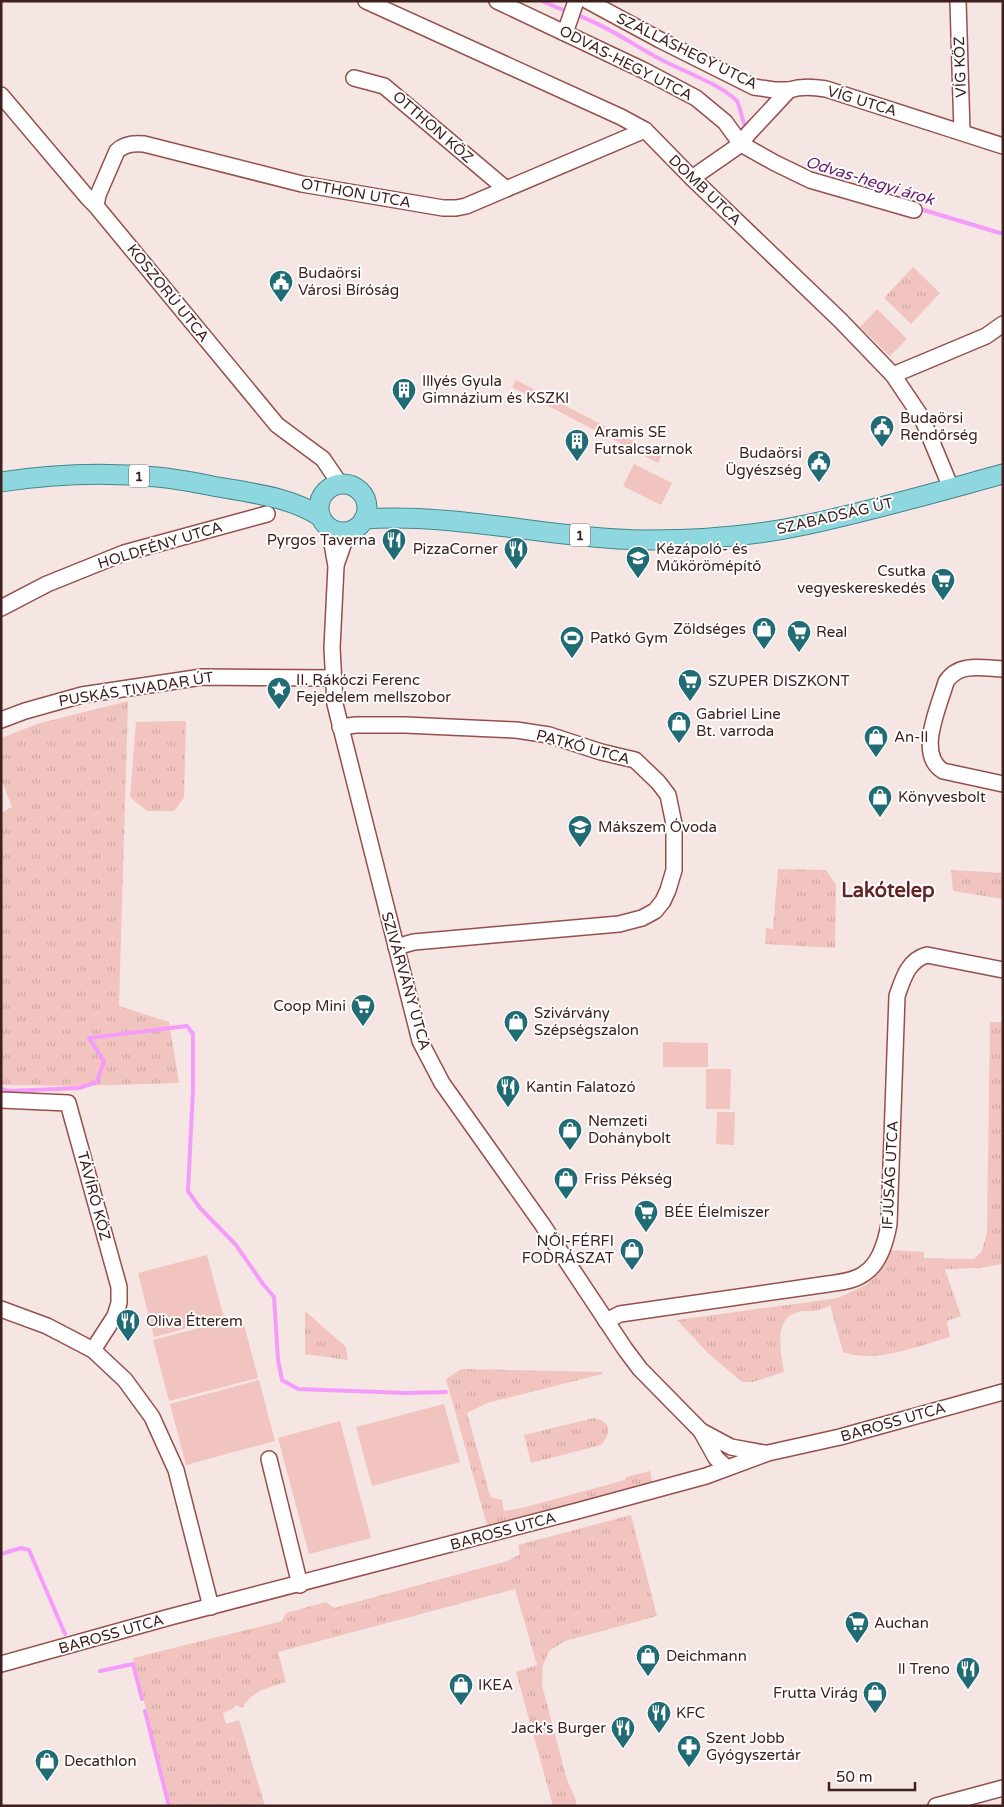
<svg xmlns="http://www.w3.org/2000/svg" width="1004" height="1807" font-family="'Varela Round',sans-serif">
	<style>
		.grass { fill: url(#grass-tufts) }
		.garden { fill: #f2c4bf }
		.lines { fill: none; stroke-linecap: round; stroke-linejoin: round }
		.stream { stroke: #f59cfb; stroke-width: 4 }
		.minor-casing { stroke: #95504c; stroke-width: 18 }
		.major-casing { stroke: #42868c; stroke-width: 21 }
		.minor { stroke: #fff; stroke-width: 15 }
		.major { stroke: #8fd7de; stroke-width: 19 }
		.labels { text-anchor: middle; stroke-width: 4; stroke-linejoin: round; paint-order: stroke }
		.shield { fill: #fff; stroke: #786462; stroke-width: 1 }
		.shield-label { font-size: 14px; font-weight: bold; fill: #3e211e }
		.street-label { font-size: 15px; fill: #3e211e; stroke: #fff }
		.poi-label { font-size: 15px; fill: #3e211e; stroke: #fff; text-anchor: start }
		.water-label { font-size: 16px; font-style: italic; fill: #68196e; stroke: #fff }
		.district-label { font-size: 20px; font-weight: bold; fill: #632422; stroke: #fff }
	</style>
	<defs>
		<pattern id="grass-tufts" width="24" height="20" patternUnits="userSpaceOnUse" patternTransform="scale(1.25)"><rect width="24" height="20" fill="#f2c4bf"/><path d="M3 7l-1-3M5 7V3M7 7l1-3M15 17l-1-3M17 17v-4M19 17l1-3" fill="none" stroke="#d1a8a4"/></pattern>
	</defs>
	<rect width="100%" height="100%" fill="#f5e5e3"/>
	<g class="grass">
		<path d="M913,267L940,293L911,324L884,298Z"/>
		<path d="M128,701L119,1006L169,1022L179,1083L79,1086L1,1085V813L12,807L1,779V738L37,724Z"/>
		<path d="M186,721L184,798L174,811H147L130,797L136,722Z"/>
		<path d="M778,869L826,870L836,885L835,948L765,944L766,928L773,929Z"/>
		<path d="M951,870L1003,873V899L953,891Z"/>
		<path d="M990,1022H1003V1264L979,1268L945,1269L961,1316L947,1321L950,1337C919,1346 875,1364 843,1352L830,1305C821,1311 815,1311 805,1311C771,1313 781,1351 784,1372L753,1382H742L709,1354L677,1320L838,1298L866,1285L878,1274L890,1250L924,1252V1258L974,1259L982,1251L987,1232Z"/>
		<path d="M305,1311L346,1347L348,1360L305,1354Z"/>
		<path d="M461,1369L602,1372V1374L487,1403L467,1413L489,1492L491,1497L502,1500L504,1511L522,1508L625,1480L626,1477L650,1471L653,1485L493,1527L487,1525L446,1379Z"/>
		<path d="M594,1418C611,1421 612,1433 601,1445L531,1463L524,1435Z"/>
		<path d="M631,1515L657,1616L565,1641L549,1651L543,1665L542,1685L567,1780L576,1800V1806H553L516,1672L537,1665L515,1589L278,1652L286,1682C268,1688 253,1690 242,1708L236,1705L233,1709L223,1713L226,1724L239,1720L265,1806H171L133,1658L282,1621L286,1613L326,1602L334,1608L508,1561L520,1554L518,1545Z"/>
	</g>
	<g class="garden">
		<path d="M877,309L907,339L890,356L860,327Z"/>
		<path d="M516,380L662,456L658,463L512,387Z"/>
		<path d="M634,464L672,483L661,505L623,486Z"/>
		<path d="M663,1042L708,1043V1067H663Z"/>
		<path d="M706,1069H731L730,1109H706Z"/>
		<path d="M717,1112H735L734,1145L716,1144Z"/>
		<path d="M207,1255L224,1318L154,1337L138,1273Z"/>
		<path d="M242,1317L258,1378L169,1401L153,1340Z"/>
		<path d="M259,1380L275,1441L186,1465L170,1404Z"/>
		<path d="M444,1404L460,1462L372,1486L356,1427Z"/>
		<path d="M340,1421L371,1538L309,1554L278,1438Z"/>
	</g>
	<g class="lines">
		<g class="stream">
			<path d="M544,2L568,12"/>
			<path d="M579,16C608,26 633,45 660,59C682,71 720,84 737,101C740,106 743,123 746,130"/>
			<path d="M917,208L1000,233"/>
			<path d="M1,1089L9,1091L79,1088L97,1082L104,1061L89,1038L187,1026L193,1034V1090L188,1191L200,1208L236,1245L263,1284L274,1297L278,1360L282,1380L298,1389L406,1393L446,1392"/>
			<path d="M1,1554L21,1548L29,1550L65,1634"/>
			<path d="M100,1671L133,1664L142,1699"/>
			<path d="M145,1711L169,1806"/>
		</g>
		<defs>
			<g id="minor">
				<path d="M366,1L621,117L645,130L692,178L840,320L893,375L922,418L951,488"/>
				<path d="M497,1L643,70L696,98L725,122L741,144L775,163L810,180L914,210"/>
				<path d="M588,1L660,40L754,87L774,90H789"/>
				<path d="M958,1L962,132"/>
				<path d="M565,33L576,1"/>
				<path d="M354,78L384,86L506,189"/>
				<path d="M1,95L88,198L96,206L277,425L323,459L340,484"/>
				<path d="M692,178L741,144L748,134L789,90C802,86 813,87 826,89L1003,146"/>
				<path d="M96,206L98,195L117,151C124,144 134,143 144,144L302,184L443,208H456L466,206L645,130"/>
				<path d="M893,375L986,336L1003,324"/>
				<path d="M329,527L336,566L332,648L335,704L420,1041L442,1083L542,1224L625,1349L640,1369L701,1431L716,1458L727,1468"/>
				<path d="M336,565L348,531"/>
				<path d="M1,608L47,584L124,553L267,514"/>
				<path d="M1003,669C982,668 958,662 946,682C939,707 916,754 943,771L1003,784"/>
				<path d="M1,720L25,711L82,695L202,677L333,678"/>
				<path d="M340,727L356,725H405L516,730L549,735L601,752L635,760L658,782L668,795L674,824V870L668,890L663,901L655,911L642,918L619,924L414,942L396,947"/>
				<path d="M1,1100L68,1103L119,1287V1303L115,1316L93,1350"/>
				<path d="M1,1309L47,1326L93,1350L125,1380L152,1417L176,1470L211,1607"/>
				<path d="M606,1321L620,1314L828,1284C840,1282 855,1281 865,1273C880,1263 886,1241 889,1224L897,996C903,979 908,960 927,955L1003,970"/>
				<path d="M701,1431L731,1447L764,1453"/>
				<path d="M269,1459L300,1585"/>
				<path d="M1,1664L170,1617L577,1511L706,1476L768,1453L840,1437L1003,1392"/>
				<path d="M936,1806L1003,1788"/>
			</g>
			<g id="major">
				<path d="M1,482C52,474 105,472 157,477C179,479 202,484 224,488C258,494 292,498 321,517"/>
				<circle cx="343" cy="508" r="24"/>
				<path d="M364,519C459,513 553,539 647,540C699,540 754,536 805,525C871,511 937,492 1003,474"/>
			</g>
		</defs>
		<use href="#minor" class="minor-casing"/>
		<use href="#major" class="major-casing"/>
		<use href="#minor" class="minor"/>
		<use href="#major" class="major"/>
	</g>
	<defs>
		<symbol id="civic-pin" viewBox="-11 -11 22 30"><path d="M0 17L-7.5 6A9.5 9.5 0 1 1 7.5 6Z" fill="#216c74" stroke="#fff"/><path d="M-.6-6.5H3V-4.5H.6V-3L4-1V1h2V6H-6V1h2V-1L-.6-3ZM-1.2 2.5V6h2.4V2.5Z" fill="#fff"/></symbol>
		<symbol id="building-pin" viewBox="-11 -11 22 30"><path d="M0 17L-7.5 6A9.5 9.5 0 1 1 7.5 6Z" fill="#216c74" stroke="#fff"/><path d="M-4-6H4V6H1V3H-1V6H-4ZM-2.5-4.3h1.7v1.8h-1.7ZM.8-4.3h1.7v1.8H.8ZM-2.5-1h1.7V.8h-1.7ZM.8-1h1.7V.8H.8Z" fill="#fff"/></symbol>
		<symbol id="restaurant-pin" viewBox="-11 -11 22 30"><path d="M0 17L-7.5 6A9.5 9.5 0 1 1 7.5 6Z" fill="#216c74" stroke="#fff"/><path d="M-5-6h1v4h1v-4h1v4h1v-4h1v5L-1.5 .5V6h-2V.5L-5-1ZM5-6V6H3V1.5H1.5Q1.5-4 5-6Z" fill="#fff"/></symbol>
		<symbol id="school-pin" viewBox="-11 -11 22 30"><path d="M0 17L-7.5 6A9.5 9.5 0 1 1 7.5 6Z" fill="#216c74" stroke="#fff"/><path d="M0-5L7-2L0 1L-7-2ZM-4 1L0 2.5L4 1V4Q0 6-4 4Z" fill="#fff"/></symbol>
		<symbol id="supermarket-pin" viewBox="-11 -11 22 30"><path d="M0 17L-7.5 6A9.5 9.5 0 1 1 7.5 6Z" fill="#216c74" stroke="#fff"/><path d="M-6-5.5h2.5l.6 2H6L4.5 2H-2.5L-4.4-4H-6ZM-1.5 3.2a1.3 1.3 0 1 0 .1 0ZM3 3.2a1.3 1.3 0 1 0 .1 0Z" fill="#fff"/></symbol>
		<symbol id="shop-pin" viewBox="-11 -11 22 30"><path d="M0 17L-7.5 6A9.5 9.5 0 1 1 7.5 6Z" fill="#216c74" stroke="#fff"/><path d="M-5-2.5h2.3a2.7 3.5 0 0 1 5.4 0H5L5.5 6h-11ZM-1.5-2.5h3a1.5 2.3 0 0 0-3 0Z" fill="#fff"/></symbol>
		<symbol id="stadium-pin" viewBox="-11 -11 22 30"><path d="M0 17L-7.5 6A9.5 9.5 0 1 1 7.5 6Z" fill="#216c74" stroke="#fff"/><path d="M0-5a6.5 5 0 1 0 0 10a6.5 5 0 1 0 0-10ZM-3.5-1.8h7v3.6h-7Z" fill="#fff"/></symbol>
		<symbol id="sight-pin" viewBox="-11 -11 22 30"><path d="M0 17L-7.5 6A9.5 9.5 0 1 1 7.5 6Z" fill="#216c74" stroke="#fff"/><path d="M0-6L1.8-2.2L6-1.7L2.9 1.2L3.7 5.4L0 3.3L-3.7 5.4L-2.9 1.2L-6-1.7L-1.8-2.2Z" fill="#fff"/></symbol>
		<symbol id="pharmacy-pin" viewBox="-11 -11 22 30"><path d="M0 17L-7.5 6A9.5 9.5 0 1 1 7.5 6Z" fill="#216c74" stroke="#fff"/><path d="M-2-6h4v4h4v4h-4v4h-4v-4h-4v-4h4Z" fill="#fff"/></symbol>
	</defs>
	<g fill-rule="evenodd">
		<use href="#civic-pin" x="267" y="268" width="28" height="38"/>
		<use href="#building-pin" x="390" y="376" width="28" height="38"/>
		<use href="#civic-pin" x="868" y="413" width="28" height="38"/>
		<use href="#building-pin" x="563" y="427" width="28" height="38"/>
		<use href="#civic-pin" x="805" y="448" width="28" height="38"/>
		<use href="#restaurant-pin" x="380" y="526" width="28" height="38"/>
		<use href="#restaurant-pin" x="502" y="535" width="28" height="38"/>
		<use href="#school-pin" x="624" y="544" width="28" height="38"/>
		<use href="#supermarket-pin" x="929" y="566" width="28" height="38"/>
		<use href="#shop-pin" x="750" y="615" width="28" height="38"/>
		<use href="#supermarket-pin" x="785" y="618" width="28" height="38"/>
		<use href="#stadium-pin" x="558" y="624" width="28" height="38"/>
		<use href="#supermarket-pin" x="676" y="667" width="28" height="38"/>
		<use href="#sight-pin" x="265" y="675" width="28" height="38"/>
		<use href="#shop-pin" x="665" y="709" width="28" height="38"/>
		<use href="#shop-pin" x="862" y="723" width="28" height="38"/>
		<use href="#shop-pin" x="866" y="783" width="28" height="38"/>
		<use href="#school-pin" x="566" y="813" width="28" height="38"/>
		<use href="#supermarket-pin" x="349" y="992" width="28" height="38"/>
		<use href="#shop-pin" x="502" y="1008" width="28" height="38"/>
		<use href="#restaurant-pin" x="494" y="1073" width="28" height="38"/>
		<use href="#shop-pin" x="556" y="1116" width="28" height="38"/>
		<use href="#shop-pin" x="552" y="1165" width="28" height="38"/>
		<use href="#supermarket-pin" x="632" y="1198" width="28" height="38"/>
		<use href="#shop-pin" x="618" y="1236" width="28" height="38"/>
		<use href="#restaurant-pin" x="114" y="1307" width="28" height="38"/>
		<use href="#supermarket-pin" x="843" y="1609" width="28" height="38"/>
		<use href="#shop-pin" x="634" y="1642" width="28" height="38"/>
		<use href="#restaurant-pin" x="954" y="1655" width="28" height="38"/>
		<use href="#shop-pin" x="447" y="1671" width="28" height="38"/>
		<use href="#shop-pin" x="861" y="1679" width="28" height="38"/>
		<use href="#restaurant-pin" x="645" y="1699" width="28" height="38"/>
		<use href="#restaurant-pin" x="609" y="1714" width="28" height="38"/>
		<use href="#pharmacy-pin" x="675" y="1733" width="28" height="38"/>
		<use href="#shop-pin" x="33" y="1747" width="28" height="38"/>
	</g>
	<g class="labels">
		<g class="shield">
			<rect x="129" y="464.5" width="20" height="23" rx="4"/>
			<rect x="570" y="523.5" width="20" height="23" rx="4"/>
		</g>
		<g class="shield-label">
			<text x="139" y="481">1</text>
			<text x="580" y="540">1</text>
		</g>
		<g class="street-label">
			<text transform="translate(687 51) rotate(26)" y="5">SZÁLLÁSHEGY UTCA</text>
			<text transform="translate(626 63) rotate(27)" y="5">ODVAS-HEGY UTCA</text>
			<text transform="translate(960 67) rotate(-92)" y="5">VÍG KÖZ</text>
			<text transform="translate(862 101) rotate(17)" y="5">VÍG UTCA</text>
			<text transform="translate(433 127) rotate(41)" y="5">OTTHON KÖZ</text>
			<text transform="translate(705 190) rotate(44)" y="5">DOMB UTCA</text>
			<text transform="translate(356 193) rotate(10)" y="5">OTTHON UTCA</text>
			<text transform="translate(168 293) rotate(51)" y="5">KOSZORÚ UTCA</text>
			<text transform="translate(835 516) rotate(-13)" y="5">SZABADSÁG ÚT</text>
			<text transform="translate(160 545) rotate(-17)" y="5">HOLDFÉNY UTCA</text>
			<text transform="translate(136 689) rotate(-9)" y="5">PUSKÁS TIVADAR ÚT</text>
			<text transform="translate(583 747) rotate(15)" y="5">PATKÓ UTCA</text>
			<text transform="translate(406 981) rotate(74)" y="5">SZIVÁRVÁNY UTCA</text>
			<text transform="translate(890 1175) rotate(-87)" y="5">IFJÚSÁG UTCA</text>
			<text transform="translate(94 1196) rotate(75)" y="5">TÁVÍRÓ KÖZ</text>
			<text transform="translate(893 1422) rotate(-16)" y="5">BAROSS UTCA</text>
			<text transform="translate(503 1531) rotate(-15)" y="5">BAROSS UTCA</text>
			<text transform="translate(111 1634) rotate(-16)" y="5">BAROSS UTCA</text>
		</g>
		<g class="poi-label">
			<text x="298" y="278">Budaörsi<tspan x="298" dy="17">Városi Bíróság</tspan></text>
			<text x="422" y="386">Illyés Gyula<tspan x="422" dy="17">Gimnázium és KSZKI</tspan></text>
			<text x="900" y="423">Budaörsi<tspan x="900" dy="17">Rendőrség</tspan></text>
			<text x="594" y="437">Aramis SE<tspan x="594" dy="17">Futsalcsarnok</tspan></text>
			<text x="802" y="458" text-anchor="end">Budaörsi<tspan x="802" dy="17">Ügyészség</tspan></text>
			<text x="376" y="545" text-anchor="end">Pyrgos Taverna</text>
			<text x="498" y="554" text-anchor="end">PizzaCorner</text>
			<text x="656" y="554">Kézápoló- és<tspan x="656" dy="17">Műkörömépítő</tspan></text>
			<text x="926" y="576" text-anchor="end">Csutka<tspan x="926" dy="17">vegyeskereskedés</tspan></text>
			<text x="746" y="634" text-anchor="end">Zöldséges</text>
			<text x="816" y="637">Real</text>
			<text x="590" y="643">Patkó Gym</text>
			<text x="296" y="685">II. Rákóczi Ferenc<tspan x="296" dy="17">Fejedelem mellszobor</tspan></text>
			<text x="708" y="686">SZUPER DISZKONT</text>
			<text x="696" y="719">Gabriel Line<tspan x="696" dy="17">Bt. varroda</tspan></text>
			<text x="894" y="742">An-Il</text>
			<text x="898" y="802">Könyvesbolt</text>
			<text x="598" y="832">Mákszem Óvoda</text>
			<text x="346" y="1011" text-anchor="end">Coop Mini</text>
			<text x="534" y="1018">Szivárvány<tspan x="534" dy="17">Szépségszalon</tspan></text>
			<text x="526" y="1092">Kantin Falatozó</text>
			<text x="588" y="1126">Nemzeti<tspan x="588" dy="17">Dohánybolt</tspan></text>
			<text x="584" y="1184">Friss Pékség</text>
			<text x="664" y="1217">BÉE Élelmiszer</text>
			<text x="614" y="1246" text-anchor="end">NŐI-FÉRFI<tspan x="614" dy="17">FODRÁSZAT</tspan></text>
			<text x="146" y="1326">Oliva Étterem</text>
			<text x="874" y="1628">Auchan</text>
			<text x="666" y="1661">Deichmann</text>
			<text x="950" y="1674" text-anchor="end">Il Treno</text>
			<text x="478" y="1690">IKEA</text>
			<text x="858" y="1698" text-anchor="end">Frutta Virág</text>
			<text x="676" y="1718">KFC</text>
			<text x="606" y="1733" text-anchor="end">Jack's Burger</text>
			<text x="706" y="1743">Szent Jobb<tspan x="706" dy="17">Gyógyszertár</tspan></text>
			<text x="64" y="1766">Decathlon</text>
		</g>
		<g class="water-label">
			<text transform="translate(870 180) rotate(17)" y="6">Odvas-hegyi árok</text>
		</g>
		<g class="district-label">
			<text x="888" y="897">Lakótelep</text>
		</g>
	</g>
	<rect width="1004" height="1807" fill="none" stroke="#3e211e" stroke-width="5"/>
	<path d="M829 1782v8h86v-8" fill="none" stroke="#3e211e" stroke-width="2.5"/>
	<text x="836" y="1782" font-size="15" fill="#3e211e" stroke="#ffffff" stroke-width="4" paint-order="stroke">50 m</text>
</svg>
